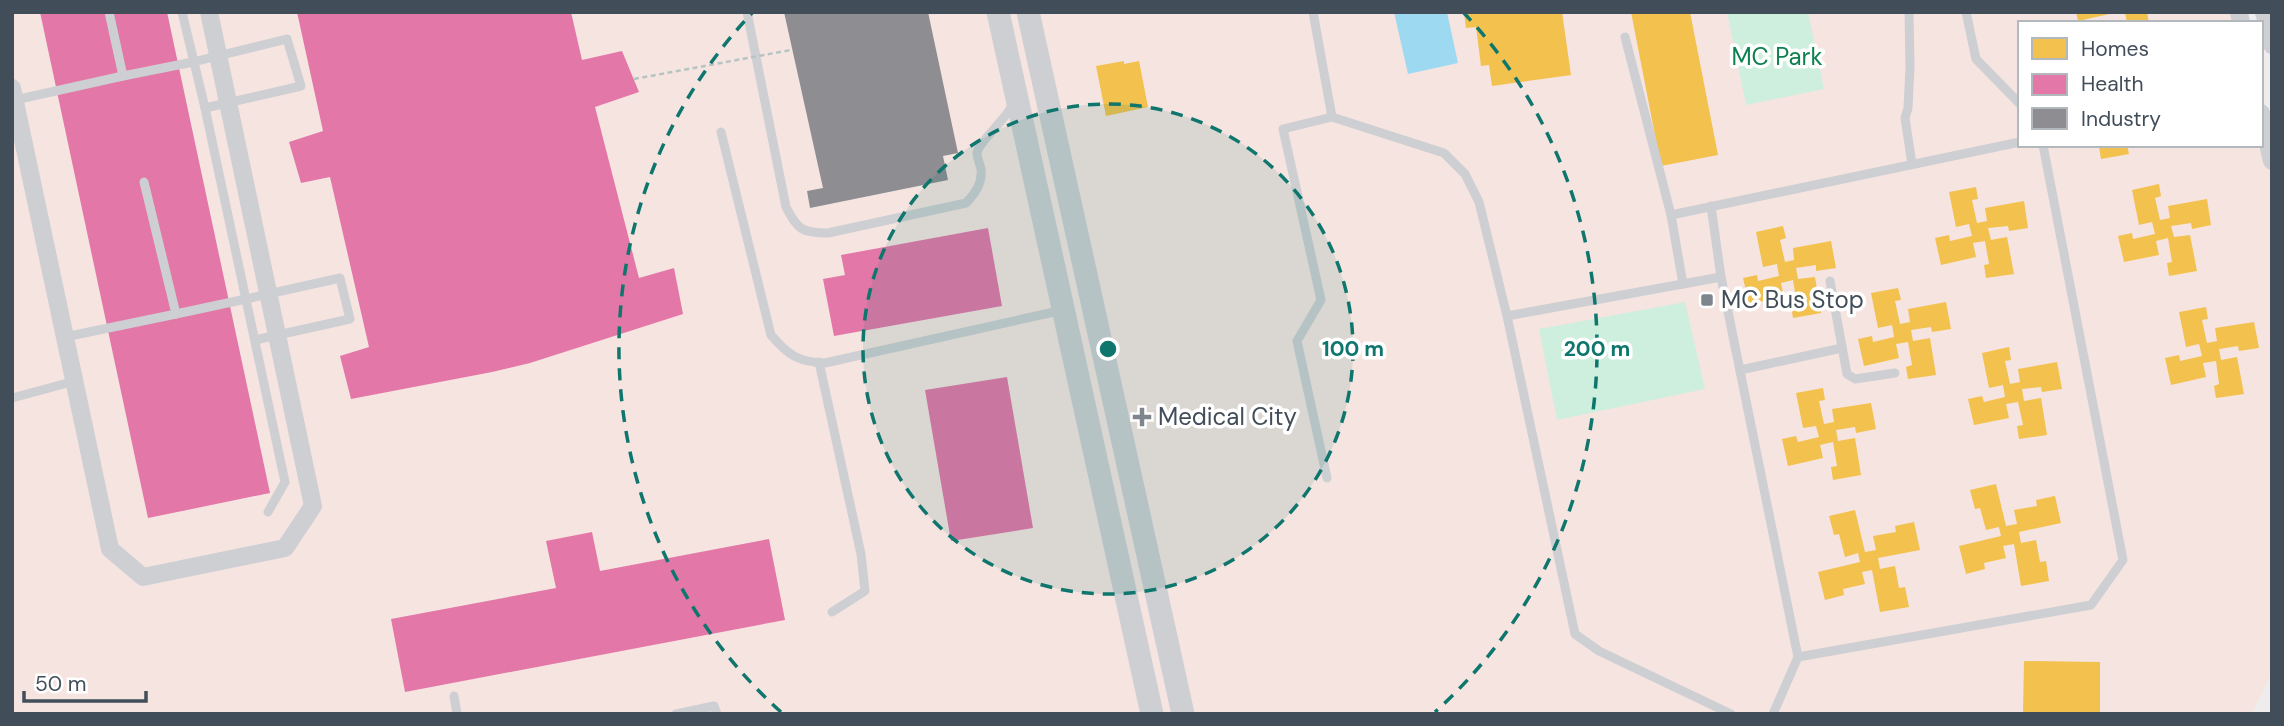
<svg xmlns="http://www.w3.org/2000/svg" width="2284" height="726" font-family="'DM Sans',sans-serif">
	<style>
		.medical { fill: #f6e4e0 }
		.green { fill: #ceefdd }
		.water { fill: #9ed9f2 }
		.homes { fill: #f2c14e }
		.health { fill: #e377a8 }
		.industry { fill: #8d8d92 }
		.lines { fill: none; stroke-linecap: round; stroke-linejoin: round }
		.service { stroke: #cdcfd2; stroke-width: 9 }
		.minor { stroke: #cdcfd2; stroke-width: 18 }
		.tertiary { stroke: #cdcfd2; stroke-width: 23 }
		.path-bridge { stroke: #b7c4c2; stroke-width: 2.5; stroke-dasharray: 5 3.5; stroke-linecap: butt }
		.service-bridge { stroke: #cdcfd2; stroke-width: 9 }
		.ring { fill: none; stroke: #0f766e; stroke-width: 3.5; stroke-dasharray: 12 9 }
		.poi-dot { fill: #7e858d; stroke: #fff; stroke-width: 2.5 }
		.labels { text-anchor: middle; stroke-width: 7; stroke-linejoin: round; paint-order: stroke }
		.park-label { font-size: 24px; fill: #0e8150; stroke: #fff }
		.poi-label { font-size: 24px; fill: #424d5a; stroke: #fff; text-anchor: start }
		.centre { fill: #0f766e; stroke: #fff; stroke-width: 3.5 }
		.ring-label { font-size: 21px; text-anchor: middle; font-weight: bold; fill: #0f766e; stroke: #fff; stroke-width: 7; stroke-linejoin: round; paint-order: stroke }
	</style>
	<rect width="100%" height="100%" fill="#eeecec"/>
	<path class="medical" d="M12,12H2237L2240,23H2020V145H2261L2272,161V672L2252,714H12Z"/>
	<g class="green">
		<path d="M1727,12H1808L1824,89L1746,105Z"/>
		<path d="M1685,302L1705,389L1557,420L1539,329Z"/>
	</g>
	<path class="water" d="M1394,12H1447L1458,63L1408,74Z"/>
	<g class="homes">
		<path d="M1464,12H1562L1571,75L1492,86L1489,65L1481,66L1476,27L1466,28Z"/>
		<path d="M1631,12H1690L1718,155L1661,166Z"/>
		<path d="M2076,12H2114V13L2078,21Z"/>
		<path d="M2125,12H2147L2149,23H2127Z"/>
		<path d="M1124,61V64L1139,61L1148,107L1106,116L1096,66Z"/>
		<path d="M2127,145L2129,154L2101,159L2099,146Z"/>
		<path d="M2159,184L2161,196L2155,198L2160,220L2170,218L2168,206L2207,199L2211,225L2192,229L2191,223L2171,226L2174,237L2190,235L2197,271L2169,276L2167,263L2172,262L2168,238L2156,241L2159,255L2124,262L2118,236L2132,233L2133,239L2155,234L2152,222L2139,225L2132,190Z"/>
		<path d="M1976,187L1978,199L1972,200L1977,223L1987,221L1985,208L2024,201L2028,228L2009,231L2008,226L1988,228L1991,240L2007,237L2014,274L1986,278L1984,265L1989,264L1985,241L1973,243L1976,257L1941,265L1935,238L1949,235L1950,241L1972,236L1969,224L1956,227L1949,192Z"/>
		<path d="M1783,226L1786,238L1780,240L1785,262L1794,260L1793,248L1831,241L1836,268L1816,271V265L1796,268L1798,279L1815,277L1821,313L1793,318L1791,305L1797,304L1793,280L1781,283L1784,297L1749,304L1743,278L1757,275L1758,281L1779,276L1777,264L1763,267L1756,232Z"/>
		<path d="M1898,288L1901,300L1895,301L1900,324L1910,322L1908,309L1946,302L1951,329L1932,332L1931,327L1911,330L1913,341L1930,338L1936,375L1908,379L1906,367L1912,365L1908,342L1896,344L1899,358L1864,366L1858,339L1872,336L1873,342L1894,337L1892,325L1878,328L1871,293Z"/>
		<path d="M2206,307L2208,319L2202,320L2207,343L2217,341L2215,328L2254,322L2259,348L2239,351L2238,346L2219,349L2221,360L2237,357L2244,394L2216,398L2214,386L2219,384L2216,361L2203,363L2206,377L2171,385L2165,358L2179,355L2180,361L2202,356L2199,344L2186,347L2179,312Z"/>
		<path d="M2009,347L2011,360L2005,361L2010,384L2020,382L2018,369L2057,362L2062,389L2042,392L2041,387L2022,389L2024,401L2041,398L2047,435L2019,439L2017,426L2023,425L2018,402L2006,404L2009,418L1974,425L1968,399L1982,396L1984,402L2005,397L2003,385L1989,388L1982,353Z"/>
		<path d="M1823,388L1825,400L1819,401L1824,424L1834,422L1832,409L1871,403L1876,429L1856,433L1855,427L1836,430L1838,441L1855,438L1861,475L1833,480L1831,467L1837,466L1833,442L1820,445L1823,458L1788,466L1782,439L1796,436L1798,442L1819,437L1816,426L1803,428L1796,393Z"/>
		<path d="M1996,484L2006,526L2017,524L2014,510L2037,506L2036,500L2055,496L2061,523L2019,532L2021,543L2036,540L2040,562L2046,561L2049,581L2021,586L2014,544L2003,546L2006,558L1984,563L1985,569L1966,574L1959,546L2001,536L1999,527L1986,530L1980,508L1975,509L1970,490Z"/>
		<path d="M1855,510L1865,552L1876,550L1873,536L1896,532L1895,526L1914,522L1920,550L1878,558L1880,569L1895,566L1899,588L1905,587L1909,607L1880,612L1872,570L1862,572L1865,584L1843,589L1844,595L1825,600L1818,572L1860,562L1858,553L1845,557L1839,534L1834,535L1829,516Z"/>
		<path d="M2024,661L2100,662V714H2023Z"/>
	</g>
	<g class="health">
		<path d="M40,12H167L270,493L148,518Z"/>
		<path d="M297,12H571L582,60L622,51L639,92L595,107L639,278L674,268L683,314L530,363L492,372L351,399L340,356L369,347L330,177L301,183L289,142L323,131Z"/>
		<path d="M988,228L1002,306L834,336L823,279L845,275L841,255Z"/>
		<path d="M1007,377L1033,528L951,541L925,390Z"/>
		<path d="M592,532L600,571L769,539L785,620L405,692L391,619L556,588L546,541Z"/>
	</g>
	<path class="industry" d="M784,12H928L958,153L943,156L948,180L810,208L807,191L823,188Z"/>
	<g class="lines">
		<g class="service">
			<path d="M109,12L123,76L193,62"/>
			<path d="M182,12L205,108L285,482L268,512"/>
			<path d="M747,12L786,207C798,230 802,233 828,233L966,203C975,194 983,183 981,169C980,164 977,158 977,153C979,141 1005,121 1013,104"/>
			<path d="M1313,12L1332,117L1444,153L1465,174L1479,202L1507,316L1575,634L1599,651L1731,714"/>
			<path d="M1909,12L1910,67L1908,108L1905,118L1912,164"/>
			<path d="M1966,12L1976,59L2020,104"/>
			<path d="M1625,37L1671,215L1683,284"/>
			<path d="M15,100L123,76"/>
			<path d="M721,132L771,335C788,355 798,362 825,363L1063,310"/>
			<path d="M144,182L176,314L246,299"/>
			<path d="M1711,206L1721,277L1798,657"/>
			<path d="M1671,215L2020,142"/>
			<path d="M1830,281L1847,374L1855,379L1895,373"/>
			<path d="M1507,316L1721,277"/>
			<path d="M65,337L176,314"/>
			<path d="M819,362L861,554L865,591L832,612"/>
			<path d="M1740,370L1842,348"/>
			<path d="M12,398L75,381"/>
			<path d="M1327,478L1297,341L1321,300L1283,129L1332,117"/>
			<path d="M454,696L457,714"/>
			<path d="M676,714L714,706L717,714"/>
			<path d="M1773,714L1798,657L2091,605L2123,560L2043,145"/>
		</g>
		<g class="minor">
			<path d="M2239,12L2241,23"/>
			<path d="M2264,12L2272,45"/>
			<path d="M12,88L110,549L143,577L285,548L313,506L209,12"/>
			<path d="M2261,113L2272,161"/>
		</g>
		<g class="tertiary">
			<path d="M998,12L1152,714"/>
			<path d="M1028,12L1183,714"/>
		</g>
		<path class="path-bridge" d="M634,79L791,50"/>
		<g class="service-bridge">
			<path d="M193,62L287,39L301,86L205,108"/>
			<path d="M246,299L340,278L350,319L255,340"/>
		</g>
	</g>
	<circle cx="1108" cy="349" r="245" fill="#0f766e" fill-opacity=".12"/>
	<g class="ring">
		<circle cx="1108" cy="349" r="245"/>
		<path d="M781 712A489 489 0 0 1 753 12M1463 12A489 489 0 0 1 1435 712"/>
	</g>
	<g class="poi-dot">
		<rect x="1700" y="293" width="14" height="14" rx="3.5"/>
		<path d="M1138.5 406.5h7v7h7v7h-7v7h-7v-7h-7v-7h7z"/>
	</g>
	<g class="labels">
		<g class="park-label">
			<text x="1777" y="65">MC Park</text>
		</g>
		<g class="poi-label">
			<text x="1721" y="308">MC Bus Stop</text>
			<text x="1158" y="425">Medical City</text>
		</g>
	</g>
	<circle cx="1108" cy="349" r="10" class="centre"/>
	<g class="ring-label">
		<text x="1353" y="356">100 m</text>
		<text x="1597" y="356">200 m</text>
	</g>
	<rect width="2284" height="726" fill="none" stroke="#424d5a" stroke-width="28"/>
	<rect x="2018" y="21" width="245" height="126" fill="#ffffff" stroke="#b3b8bd" stroke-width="2"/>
	<rect x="2032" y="38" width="35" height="21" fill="#f2c14e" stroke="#b3b8bd" stroke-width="2"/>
	<text x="2081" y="56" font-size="21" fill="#424d5a">Homes</text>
	<rect x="2032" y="74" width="35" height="21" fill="#e377a8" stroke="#b3b8bd" stroke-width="2"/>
	<text x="2081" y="91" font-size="21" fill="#424d5a">Health</text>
	<rect x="2032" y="108" width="35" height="21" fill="#8d8d92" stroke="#b3b8bd" stroke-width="2"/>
	<text x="2081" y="126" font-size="21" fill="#424d5a">Industry</text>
	<path d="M24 691v10h122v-10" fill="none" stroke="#424d5a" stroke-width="3.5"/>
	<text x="35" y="691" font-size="21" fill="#424d5a" stroke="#ffffff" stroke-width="5" paint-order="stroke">50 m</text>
</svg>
